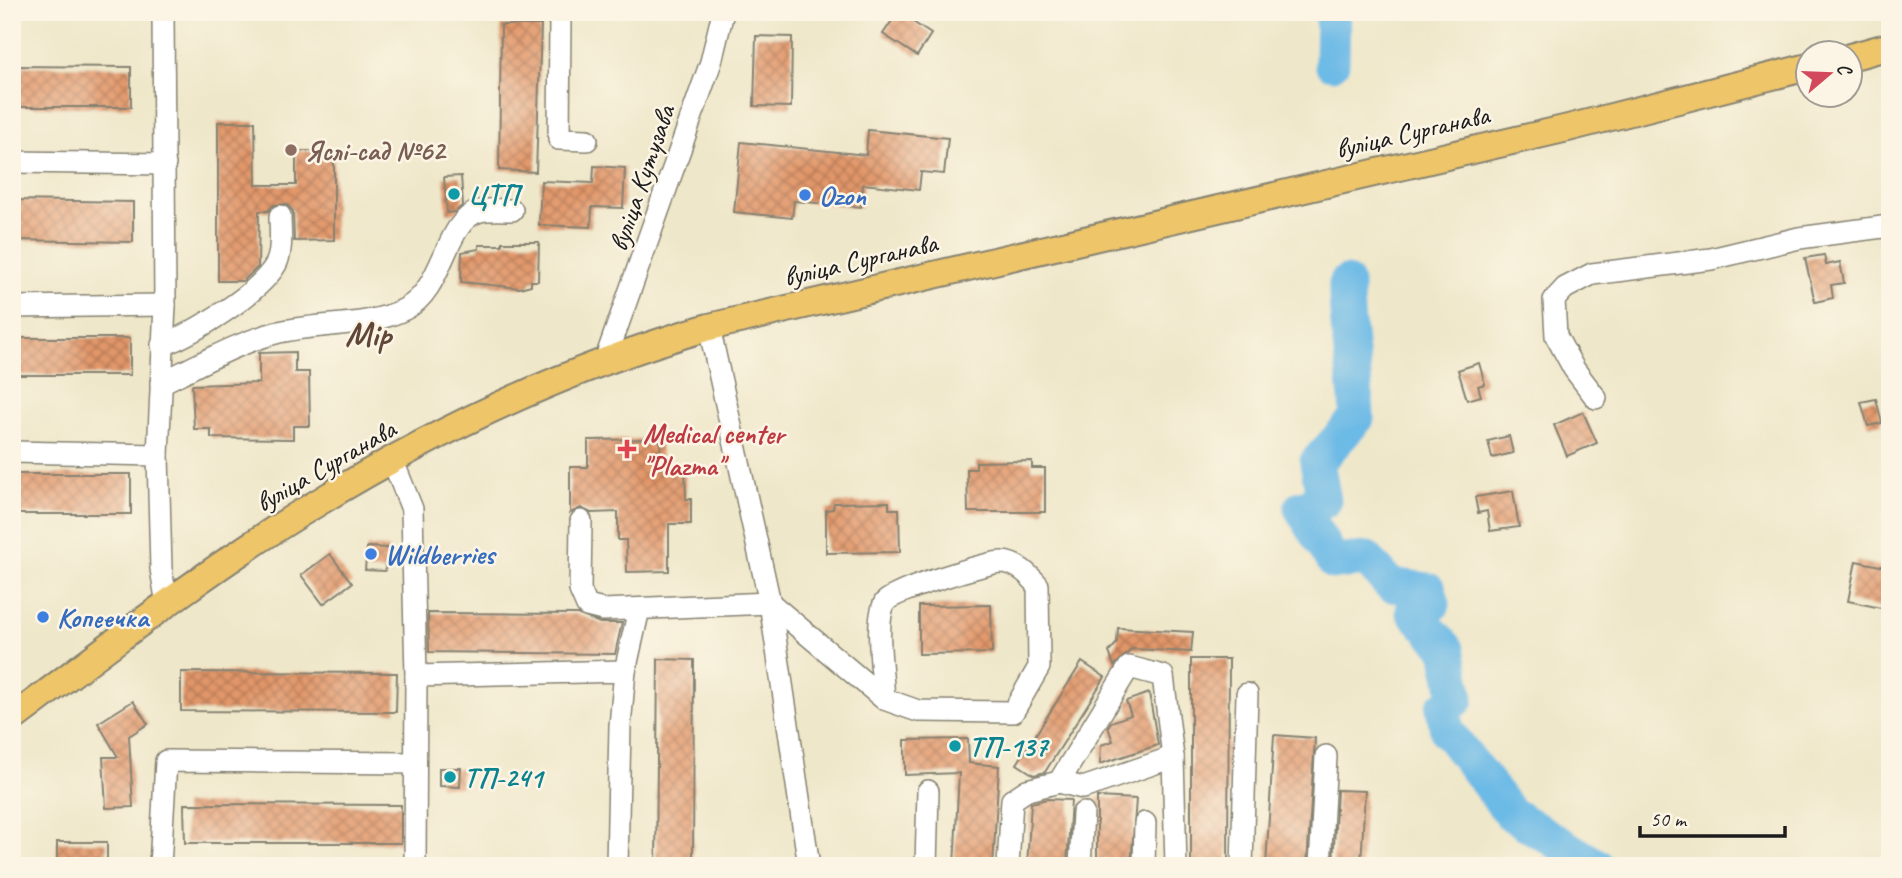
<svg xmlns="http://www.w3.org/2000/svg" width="1902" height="878" font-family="Caveat,sans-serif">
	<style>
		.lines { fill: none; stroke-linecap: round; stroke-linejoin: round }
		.river { stroke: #6cbae6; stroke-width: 35 }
		.building { fill: url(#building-cross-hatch) }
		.minor-casing { stroke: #868272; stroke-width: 24 }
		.major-casing { stroke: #868272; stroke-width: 30 }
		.minor { stroke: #fff; stroke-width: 21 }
		.major { stroke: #eec569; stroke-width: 26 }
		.education-dot { fill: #8d6e63; stroke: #fcf5e5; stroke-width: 2.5 }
		.culture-dot { fill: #0f9aa8; stroke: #fcf5e5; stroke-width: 2.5 }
		.shop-dot { fill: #3f7fe0; stroke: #fcf5e5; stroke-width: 2.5 }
		.health-dot { fill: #e0444e; stroke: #fcf5e5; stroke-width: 2.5 }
		.labels { text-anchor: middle; stroke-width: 5; stroke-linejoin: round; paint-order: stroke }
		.street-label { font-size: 28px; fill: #1c1c1c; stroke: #fcf5e5 }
		.education-label { font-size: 28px; font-weight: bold; fill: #785e54; stroke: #fcf5e5; text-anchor: start }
		.culture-label { font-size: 28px; font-weight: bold; fill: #0d838f; stroke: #fcf5e5; text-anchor: start }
		.shop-label { font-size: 28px; font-weight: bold; fill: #366cbe; stroke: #fcf5e5; text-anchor: start }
		.health-label { font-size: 28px; font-weight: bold; fill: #be3a42; stroke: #fcf5e5; text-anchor: start }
		.district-label { font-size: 35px; font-weight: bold; fill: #614737; stroke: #fcf5e5 }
	</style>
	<defs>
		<pattern id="building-cross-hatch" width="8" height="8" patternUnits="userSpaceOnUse" patternTransform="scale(1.75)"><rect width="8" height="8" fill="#e29769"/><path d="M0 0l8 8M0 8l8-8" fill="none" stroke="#b67a56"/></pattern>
	</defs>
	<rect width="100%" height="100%" fill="#fcf5e5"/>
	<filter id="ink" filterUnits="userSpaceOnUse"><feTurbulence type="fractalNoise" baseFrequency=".0143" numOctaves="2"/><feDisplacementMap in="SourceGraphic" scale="14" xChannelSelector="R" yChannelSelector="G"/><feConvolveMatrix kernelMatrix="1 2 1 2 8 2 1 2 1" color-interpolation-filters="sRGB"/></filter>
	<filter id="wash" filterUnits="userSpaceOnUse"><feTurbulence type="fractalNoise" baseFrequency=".00686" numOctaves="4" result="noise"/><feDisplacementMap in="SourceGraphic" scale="28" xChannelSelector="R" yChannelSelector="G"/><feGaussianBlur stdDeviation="1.57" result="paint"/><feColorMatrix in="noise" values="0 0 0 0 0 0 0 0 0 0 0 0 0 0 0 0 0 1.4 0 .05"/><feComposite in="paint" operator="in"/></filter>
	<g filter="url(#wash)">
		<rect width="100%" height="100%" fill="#efe7c9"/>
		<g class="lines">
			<g class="river">
				<path d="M1332,63L1333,12"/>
				<path d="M1346,283C1345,329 1356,372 1357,418L1317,462L1324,501L1301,508L1334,562L1367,559L1390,585L1429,590L1433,604L1413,611L1447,649L1457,699L1443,708L1447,731L1511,814L1597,866"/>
			</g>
		</g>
		<g id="blocks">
			<g class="building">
				<path d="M898,12L931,34L917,56L883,34Z"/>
				<path d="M501,25H541L536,172L499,170Z"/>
				<path d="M756,36L792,37L791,107L754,106Z"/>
				<path d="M12,66L131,67V107H12Z"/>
				<path d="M218,122H255L256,185H296V151H334V240L294,241L293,211L286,204L274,205L268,211H259L258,267L243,281H218Z"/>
				<path d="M868,130L948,138L944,174L921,172L919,190L863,184L861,207L794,201L792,218L734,212L741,142L866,155Z"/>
				<path d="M594,166L625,168L623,208L592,207L591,227L539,225L541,181L593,183Z"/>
				<path d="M461,176L463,205L455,212L447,213L444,177Z"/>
				<path d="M12,200L133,202V242L12,240Z"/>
				<path d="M502,242H539L538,281H531V285L520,288L461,282L462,252L479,249V245H502Z"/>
				<path d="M1824,255L1826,265L1840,262L1844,283L1831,285L1833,298L1815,302L1805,258Z"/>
				<rect x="12" y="338" width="118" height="37"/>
				<path d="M295,352V372H309L310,426H293V439L211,438V429H194L192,385L259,383V353Z"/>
				<path d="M1479,363L1485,384L1478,386L1481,396L1467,400L1458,370Z"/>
				<path d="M1876,399L1882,423L1868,426L1861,402Z"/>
				<path d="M1583,412L1597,443L1567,456L1554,425Z"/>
				<path d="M1509,436L1513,453L1492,458L1488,441Z"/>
				<path d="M660,439L661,468H685L686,499H691V524H669V571L627,572L626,540H618V512L591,513L581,508L570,513V467H588V440Z"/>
				<path d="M1032,461V468H1045V512H968L967,469H976V462Z"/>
				<rect x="12" y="474" width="119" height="40"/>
				<path d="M1513,491L1519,527L1490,531L1487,511L1478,513L1475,497Z"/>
				<path d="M889,502V509H899L900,552L826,553V510L833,509L834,503Z"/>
				<path d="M367,547L388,548L385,571L365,570Z"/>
				<path d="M330,554L352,583L323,604L301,575Z"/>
				<path d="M1856,561L1890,568V610L1848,601Z"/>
				<path d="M991,605L992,653L919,654V606Z"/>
				<path d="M428,613L577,614L600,623H622L615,654L429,652Z"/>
				<path d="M1118,628L1193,632L1191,652L1132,649L1114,666L1109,652L1117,643Z"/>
				<path d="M658,659L694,660L693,866H656Z"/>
				<path d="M1191,659H1229L1228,866H1191Z"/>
				<path d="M1082,662L1105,677L1045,772L1034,775L1017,764Z"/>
				<path d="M181,672L397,673L396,712L181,711Z"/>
				<path d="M1149,693L1158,745L1100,764L1101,745L1113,741L1108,727L1111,722L1131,715L1126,701Z"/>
				<path d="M133,701L148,724L129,736L133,807L106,808L103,757H118L98,723Z"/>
				<path d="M1274,735L1315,738L1307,866H1266Z"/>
				<path d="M968,739L969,763L999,766L993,866H954L959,773L905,775V740Z"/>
				<path d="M439,768H461L460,787L439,786Z"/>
				<path d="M1337,790L1365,791L1361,866L1333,865Z"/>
				<path d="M1097,797L1136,799L1131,866H1097Z"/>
				<path d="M1047,799L1071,800L1067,866H1027L1031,803Z"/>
				<path d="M184,804L401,805V843H185Z"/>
				<rect x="57" y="842" width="50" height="24"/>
			</g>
		</g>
	</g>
	<g filter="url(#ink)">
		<use href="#blocks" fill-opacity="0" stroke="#868272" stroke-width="2"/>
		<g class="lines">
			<defs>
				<g id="minor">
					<path d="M163,12L165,305L158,455L161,569L167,604"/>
					<path d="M552,12L560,19L559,139L587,140"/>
					<path d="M12,162L165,164"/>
					<path d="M12,307L165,305"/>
					<path d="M709,327L770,603L809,866"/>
					<path d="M162,345C193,334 260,293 276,264C283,251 280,230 280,216"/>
					<path d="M605,361L711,62L723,12"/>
					<path d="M161,383C199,365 238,342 279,332C317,323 371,327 405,309C445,289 444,220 480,211C490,209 503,210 512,210"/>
					<path d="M1596,398L1574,369L1556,336L1554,300L1565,288L1592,274L1711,259L1799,238L1890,226"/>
					<path d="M12,452L158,455"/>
					<path d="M392,459L412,509L416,676L415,866"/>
					<path d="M581,521L580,590L587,606L603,610L770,603L884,699L918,711L1013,712L1039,667L1038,585C1028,574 1017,563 1002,562C988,562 890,592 885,602C874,622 883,675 884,699"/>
					<path d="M625,671L639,609"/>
					<path d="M416,676L625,671L620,726L617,866"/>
					<path d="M1059,782L1083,788L1173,757"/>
					<path d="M160,866L166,761L415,763"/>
					<path d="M926,866L928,791"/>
					<path d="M1008,866L1012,800L1027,790L1059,782L1129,667L1163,676L1173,757L1176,866"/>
					<path d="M1080,866L1083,813"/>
					<path d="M1144,866L1145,823"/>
					<path d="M1242,866L1247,694"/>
					<path d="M1320,866L1326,756"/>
				</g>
				<g id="major">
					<path d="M1850,57L1890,46"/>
					<path d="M12,719C112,644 212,566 319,502C439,429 573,366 709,327L1568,128L1808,67"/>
				</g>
			</defs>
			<use href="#minor" class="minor-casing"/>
			<use href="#major" class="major-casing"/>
			<use href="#minor" class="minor"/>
			<use href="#major" class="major"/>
		</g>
	</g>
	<circle class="education-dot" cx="291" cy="150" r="7"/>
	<g class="culture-dot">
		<circle cx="454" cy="194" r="7"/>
		<circle cx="955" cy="746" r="7"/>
		<circle cx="450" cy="777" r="7"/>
	</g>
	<g class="shop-dot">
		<circle cx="805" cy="195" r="7"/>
		<circle cx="371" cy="554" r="7"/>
		<circle cx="43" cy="617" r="7"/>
	</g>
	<path class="health-dot" d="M623.5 438.5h7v7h7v7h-7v7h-7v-7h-7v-7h7z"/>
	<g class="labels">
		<g class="street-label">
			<text transform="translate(1412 131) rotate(-13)" y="10">вуліца Сурганава</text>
			<text transform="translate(641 178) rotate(-71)" y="10">вуліца Кутузава</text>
			<text transform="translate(860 259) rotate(-13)" y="10">вуліца Сурганава</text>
			<text transform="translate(325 465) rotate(-30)" y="10">вуліца Сурганава</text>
		</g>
		<g class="education-label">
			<text x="305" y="160">Яслі-сад №62</text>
		</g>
		<g class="culture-label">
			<text x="468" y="204">ЦТП</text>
			<text x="969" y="756">ТП-137</text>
			<text x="464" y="787">ТП-241</text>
		</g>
		<g class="shop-label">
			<text x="819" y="205">Ozon</text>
			<text x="385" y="564">Wildberries</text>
			<text x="57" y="627">Копеечка</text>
		</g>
		<g class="health-label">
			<text x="643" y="443">Medical center<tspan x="643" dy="32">"Plazma"</tspan></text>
		</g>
		<g class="district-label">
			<text x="368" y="346">Мір</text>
		</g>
	</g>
	<rect width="1902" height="878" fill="none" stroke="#fcf5e5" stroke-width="42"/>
	<g transform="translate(1829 74) rotate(71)"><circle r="33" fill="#fcf5e5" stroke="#a29e95" stroke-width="2"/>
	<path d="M0-5L12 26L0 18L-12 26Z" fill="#d1495b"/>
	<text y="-10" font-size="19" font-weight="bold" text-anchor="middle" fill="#1c1c1c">С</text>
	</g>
	<path d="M1640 826v10h145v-10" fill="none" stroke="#1c1c1c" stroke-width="3.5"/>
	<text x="1650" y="826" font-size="21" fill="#1c1c1c" stroke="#fcf5e5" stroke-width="5" paint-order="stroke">50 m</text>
</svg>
